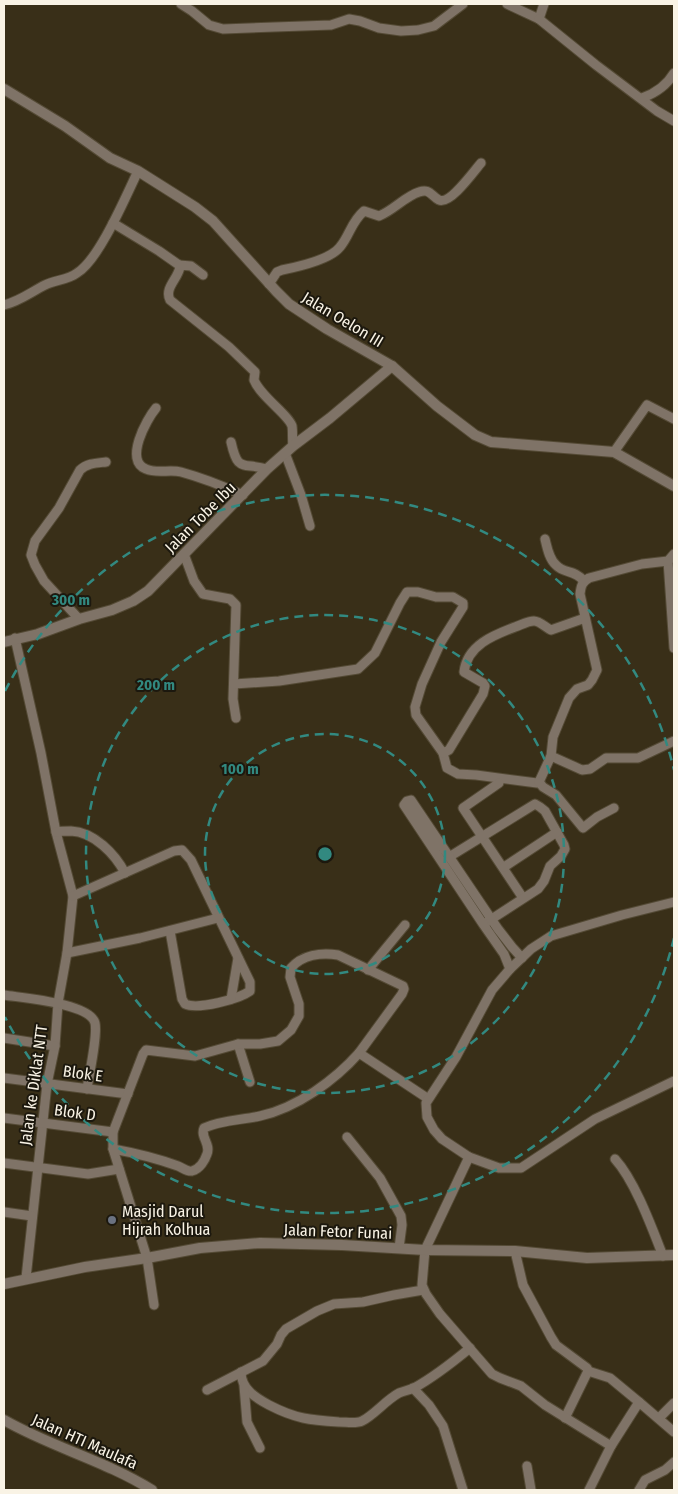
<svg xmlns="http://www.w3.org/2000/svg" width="678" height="1494" font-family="'Fira Sans Condensed',sans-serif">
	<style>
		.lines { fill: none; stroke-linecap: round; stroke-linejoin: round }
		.minor-casing { stroke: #544a35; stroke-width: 11 }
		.tertiary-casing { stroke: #544a35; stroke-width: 12 }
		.minor { stroke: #7f7367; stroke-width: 9 }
		.tertiary { stroke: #7f7367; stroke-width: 10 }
		.ring { fill: none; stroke: #328980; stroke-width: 2.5; stroke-dasharray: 9 6 }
		.worship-dot { fill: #6b7280; stroke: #1c180e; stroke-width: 2 }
		.labels { text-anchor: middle; stroke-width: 4; stroke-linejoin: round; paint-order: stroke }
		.street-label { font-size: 16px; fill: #f9f3e5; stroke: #1c180e }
		.poi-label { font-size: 16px; fill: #f9f3e5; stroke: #1c180e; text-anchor: start }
		.centre { fill: #328980; stroke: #1c180e; stroke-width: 2.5 }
		.ring-label { font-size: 15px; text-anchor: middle; font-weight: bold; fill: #328980; stroke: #1c180e; stroke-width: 4; stroke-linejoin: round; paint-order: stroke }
	</style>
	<rect width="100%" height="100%" fill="#392f18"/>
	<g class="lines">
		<defs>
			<g id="minor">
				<path d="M181,4L192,11L209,25L223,29L331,25L349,19L360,21L379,28L401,31L418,30L434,26L463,4"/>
				<path d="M507,4L539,19L544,4"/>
				<path d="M539,19L596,65L657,111L674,121"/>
				<path d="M642,98C656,93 667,85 674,73"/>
				<path d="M113,223L159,251L179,265L180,267C178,279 164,288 170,300L229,347L255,372L254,380C261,397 288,414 292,426C293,432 292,439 293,446"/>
				<path d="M179,265L191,266L203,275"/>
				<path d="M269,284L277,272L282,270C297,267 330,260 340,247C350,235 351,222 364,211L379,216C394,210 404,197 419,192C430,188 431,196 439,200C450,205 474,171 481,163"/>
				<path d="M4,305C20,301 31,292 45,285C55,280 68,280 77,273C99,260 126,196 138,171"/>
				<path d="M156,408C146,420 124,461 146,469C157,474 170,469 181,472C203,478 223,486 243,495"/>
				<path d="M231,442C238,473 242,462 267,469"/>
				<path d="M614,452L647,405L674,419"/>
				<path d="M285,453L301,495L310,526"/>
				<path d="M545,539C547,547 549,559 556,565C564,574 574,569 584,581"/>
				<path d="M184,554L194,581L203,594L230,599L236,605L233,699L236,718"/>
				<path d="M668,561L674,648"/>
				<path d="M79,619L44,581L35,565L31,555L35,541L59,508L80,470C87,463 97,463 106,462"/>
				<path d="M15,638L41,753L56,832L73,896L67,953L58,1003L55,1046L47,1084L26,1278"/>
				<path d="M234,684L279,681L358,669L375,653L400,603L407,592H418L436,597H453L463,603V607L441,642L422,684L415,707L416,715L443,753L447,768L458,774L476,775L537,783L539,782"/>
				<path d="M443,753L449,750L483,694L485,686L483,683L464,672C467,645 494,635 515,627C521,625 528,621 534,621C540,621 546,628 551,630L585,618"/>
				<path d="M551,756L582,770L590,769L606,758H638L674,741"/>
				<path d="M539,782L551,756L553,737L569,698L577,689L588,685L592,680L597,670L580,594C581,586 582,582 589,578L642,564L668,561L674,554"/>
				<path d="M539,782L543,787L556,795L583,828L597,817L614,808"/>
				<path d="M499,783L463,808L523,898"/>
				<path d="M56,832C61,831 66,831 71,831C94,832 115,854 125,873"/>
				<path d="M449,857L535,804L540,807L545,811L564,845L565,849L561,856L550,866L544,881L538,889L487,922"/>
				<path d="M504,867L557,832"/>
				<path d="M73,896L174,851L182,850L191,860L250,982V991C239,999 198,1010 185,1004L182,999L170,931"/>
				<path d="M67,953L140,938L218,918"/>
				<path d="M510,969L504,954L483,924L404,805L407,801L411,800L498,929L512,947L522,958"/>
				<path d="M368,970L405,925"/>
				<path d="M4,995C22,998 90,1003 95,1023C98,1036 89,1074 87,1089"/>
				<path d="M231,999L238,958"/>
				<path d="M4,1038L55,1046"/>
				<path d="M238,1044L250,1082"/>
				<path d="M4,1078L128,1094"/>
				<path d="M4,1118L113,1132"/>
				<path d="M347,1137L380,1178L401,1216L402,1225L399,1248"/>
				<path d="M113,1149C135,1153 156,1158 178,1166C183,1168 187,1172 192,1171C200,1169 205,1160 207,1154C211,1144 200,1137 204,1128C221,1120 242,1120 260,1116C297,1108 335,1080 359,1053"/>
				<path d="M469,1157L499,1168H521L595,1119L674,1081"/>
				<path d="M615,1159C635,1181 652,1228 663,1256"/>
				<path d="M4,1163L88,1174L119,1169"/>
				<path d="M4,1212L32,1216"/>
				<path d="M515,1251L523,1285L551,1337L556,1345L587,1368L588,1371L565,1418"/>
				<path d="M154,1305L147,1258L113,1149V1132L143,1054L146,1050L195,1056L238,1044H260L278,1041L291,1030L299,1016V1004L290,977L291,968C302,955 321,952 338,955L403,986L404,989L402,994L359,1053L427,1098"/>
				<path d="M588,1371L610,1378L639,1402"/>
				<path d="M241,1372C241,1389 256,1398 269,1405C296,1419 310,1420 339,1422C347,1422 356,1424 362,1421C374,1415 386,1400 399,1393C404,1391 409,1390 414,1388C434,1377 453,1362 470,1348"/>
				<path d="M244,1386L247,1422L260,1448"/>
				<path d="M413,1388L429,1405L443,1426L463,1490"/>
				<path d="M207,1390L263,1361L277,1344L281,1335L286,1329L317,1311L334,1304L363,1302L394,1295L423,1290"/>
				<path d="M659,1418L674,1403"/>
				<path d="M611,1446L639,1402L674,1432"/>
				<path d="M527,1466L531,1490"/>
				<path d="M589,1490L611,1446L545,1405L521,1386L500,1378L492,1374L440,1314L426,1294L422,1285L425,1250L469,1157L442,1139L434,1130L427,1117L426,1103L456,1057L492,990L510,969L531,949L551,936L622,915L674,902"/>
				<path d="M639,1490L645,1480L665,1470L674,1462"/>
			</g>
			<g id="tertiary">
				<path d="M4,89L65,126L110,158L138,171L195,207L213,221L276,291L289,304L327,329L392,366L437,406L475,435L491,442L614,452L674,486"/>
				<path d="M4,642L38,634L79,619L112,610L133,601L148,591L267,469L293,446L330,418L392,366"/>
				<path d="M4,1284L85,1267L147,1258L200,1248L260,1243L342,1245L425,1250L515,1251L587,1258L674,1255"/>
				<path d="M4,1420C51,1447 106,1461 152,1490"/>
			</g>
		</defs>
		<use href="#minor" class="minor-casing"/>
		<use href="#tertiary" class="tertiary-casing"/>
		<use href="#minor" class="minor"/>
		<use href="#tertiary" class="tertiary"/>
	</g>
	<g class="ring">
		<circle cx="325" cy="854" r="120"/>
		<circle cx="325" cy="854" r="239"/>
		<path d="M674 938A359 359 0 0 1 5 1017M5 691A359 359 0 0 1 674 770"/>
	</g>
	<circle class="worship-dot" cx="112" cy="1220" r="5"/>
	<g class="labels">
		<g class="street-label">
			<text transform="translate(343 319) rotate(31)" y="6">Jalan Oelon III</text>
			<text transform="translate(200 517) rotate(-45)" y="6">Jalan Tobe Ibu</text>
			<text transform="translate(83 1073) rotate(8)" y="6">Blok E</text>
			<text transform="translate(33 1085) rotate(-82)" y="6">Jalan ke Diklat NTT</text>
			<text transform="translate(75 1112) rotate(8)" y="6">Blok D</text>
			<text transform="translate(338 1231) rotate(2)" y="6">Jalan Fetor Funai</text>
			<text transform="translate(85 1441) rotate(24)" y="6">Jalan HTI Maulafa</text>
		</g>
		<g class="poi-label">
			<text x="122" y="1217">Masjid Darul<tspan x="122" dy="18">Hijrah Kolhua</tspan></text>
		</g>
	</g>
	<circle cx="325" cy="854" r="8" class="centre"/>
	<g class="ring-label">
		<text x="71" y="605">300 m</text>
		<text x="156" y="690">200 m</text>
		<text x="240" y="774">100 m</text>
	</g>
	<rect width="678" height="1494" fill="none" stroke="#f9f3e5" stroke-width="10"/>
</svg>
